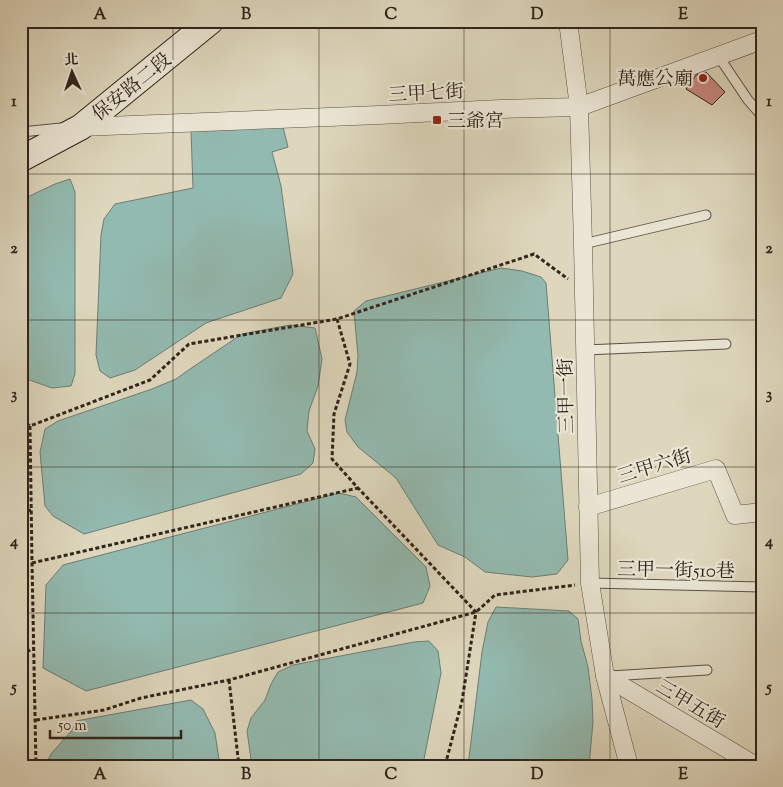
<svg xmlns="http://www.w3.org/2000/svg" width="783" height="787" font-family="'Sorts Mill Goudy','Noto Serif TC',serif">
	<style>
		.water { fill: #93bab0; stroke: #6b7e74 }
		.building { fill: #c9867e; stroke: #30241b }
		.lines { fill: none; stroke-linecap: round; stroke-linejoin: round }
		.lane-casing { stroke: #5c5144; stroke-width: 11 }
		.street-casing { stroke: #5c5144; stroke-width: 19 }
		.secondary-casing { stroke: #30241b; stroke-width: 27 }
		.path { stroke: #30241b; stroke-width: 3; stroke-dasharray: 4 2.5; stroke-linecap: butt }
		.lane { stroke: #eae5d4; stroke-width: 9 }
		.street { stroke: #eae5d4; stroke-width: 18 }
		.secondary { stroke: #eae5d4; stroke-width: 25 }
		.grid { fill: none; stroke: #30241b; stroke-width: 1; stroke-opacity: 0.55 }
		.poi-dot { fill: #8f2418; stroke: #eae5d4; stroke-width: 2 }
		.labels { text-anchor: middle; stroke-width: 4.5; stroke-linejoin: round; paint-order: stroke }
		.poi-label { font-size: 19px; fill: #30241b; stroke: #eae5d4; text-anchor: end }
		.street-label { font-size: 19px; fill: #30241b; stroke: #eae5d4 }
		.neatline { fill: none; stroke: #30241b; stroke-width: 2 }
		.grid-label { font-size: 16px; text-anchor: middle; font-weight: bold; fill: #30241b }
	</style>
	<rect width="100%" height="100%" fill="#ded7bd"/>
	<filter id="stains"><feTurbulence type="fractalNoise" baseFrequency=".004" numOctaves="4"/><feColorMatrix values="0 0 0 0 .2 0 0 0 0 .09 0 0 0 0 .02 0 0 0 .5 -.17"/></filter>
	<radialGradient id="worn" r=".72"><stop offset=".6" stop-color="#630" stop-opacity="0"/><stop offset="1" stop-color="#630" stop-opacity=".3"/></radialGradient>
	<g class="water">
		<path d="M282,123L288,147L272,152L281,186L293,274L281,298L206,323L135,370L110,378L100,371L96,355L101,235L104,219L115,204L193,188L191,131Z"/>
		<path d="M70,179L75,192V374L71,386L52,388L21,377V200L55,184Z"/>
		<path d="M501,268L522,271L541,277L546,283L568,560L557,574L532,577L485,572L465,557L438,545L396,478L358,447L347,432L345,420L357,372L358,356L354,311L366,301Z"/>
		<path d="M290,325L315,328L322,359L318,386L309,411L307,431L315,449L313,463L301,474L84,534L53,516L45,506L40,452L45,429L58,421L152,389L176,379L190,369L242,334Z"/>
		<path d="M339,493L356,497L426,567L430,586L423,603L86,691L43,668L46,585L63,565Z"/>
		<path d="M496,607L569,611L578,619L581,641L588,667L592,699L593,722L589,766H468L482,652L488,622Z"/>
		<path d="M429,641L438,651L441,673L424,759L421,766H252L247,731L251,718L265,700L271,684L278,672L293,665L414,642Z"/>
		<path d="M191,700L203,709L215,733L220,766H45L51,754L73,729L76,721Z"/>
	</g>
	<path class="building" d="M706,72L725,92L712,105L686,89L696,75Z"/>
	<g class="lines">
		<defs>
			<g id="lane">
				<path d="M719,57L748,100L762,116"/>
				<path d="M21,132L61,128"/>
				<path d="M583,244L706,215"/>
				<path d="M585,350L726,344"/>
				<path d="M590,583L762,587"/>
				<path d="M610,676L707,670"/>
			</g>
			<g id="street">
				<path d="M568,21L579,107L583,244L590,583L605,676L629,766"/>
				<path d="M81,127L379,115L500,109L579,107L762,40"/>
				<path d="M588,507L716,469L735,515L762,512"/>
				<path d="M605,676L756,766"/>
			</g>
			<path id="secondary" d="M21,159L81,127L211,21"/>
		</defs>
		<use href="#lane" class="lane-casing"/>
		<use href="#street" class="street-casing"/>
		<use href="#secondary" class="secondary-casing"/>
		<g class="path">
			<path d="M337,319L350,364L334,414L332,459L358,488L476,612L462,701L445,766"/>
			<path d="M21,420L30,426L150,380L189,344L337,319L534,254L568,279"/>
			<path d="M30,426L32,563L36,766"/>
			<path d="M21,513L31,510"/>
			<path d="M32,563L358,488"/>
			<path d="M21,655L34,648"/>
			<path d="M229,680L239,766"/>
			<path d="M36,720L104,710L141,698L229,680L476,612L495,595L575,585"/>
		</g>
		<use href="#lane" class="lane"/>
		<use href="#street" class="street"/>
		<use href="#secondary" class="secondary"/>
	</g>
	<path class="grid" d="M173,21V766M319,21V766M464,21V766M610,21V766M21,174H762M21,320H762M21,467H762M21,613H762"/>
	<g class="poi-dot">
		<circle cx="703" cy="78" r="5"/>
		<rect x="432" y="115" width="10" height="10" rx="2.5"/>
	</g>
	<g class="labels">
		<g class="poi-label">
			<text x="693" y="85">萬應公廟</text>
			<text x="447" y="127" text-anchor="start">三爺宮</text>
		</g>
		<g class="street-label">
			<text transform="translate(131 86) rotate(-39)" y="7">保安路二段</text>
			<text transform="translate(426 92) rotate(-3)" y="7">三甲七街</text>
			<text transform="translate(565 396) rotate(-91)" y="7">三甲一街</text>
			<text transform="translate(654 465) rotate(-17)" y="7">三甲六街</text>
			<text transform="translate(676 569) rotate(1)" y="7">三甲一街510巷</text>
			<text transform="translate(691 703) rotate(31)" y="7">三甲五街</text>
		</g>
	</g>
	<rect width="783" height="787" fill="none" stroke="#ded7bd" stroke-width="55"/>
	<g transform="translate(72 72) rotate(357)" stroke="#eae5d4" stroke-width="4" paint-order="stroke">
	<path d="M0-4L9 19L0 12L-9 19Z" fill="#30241b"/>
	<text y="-8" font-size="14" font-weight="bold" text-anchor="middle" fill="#30241b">北</text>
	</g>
	<path d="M50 730v8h131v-8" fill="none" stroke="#30241b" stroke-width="2.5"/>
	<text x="58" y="730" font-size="15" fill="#30241b" stroke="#eae5d4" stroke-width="4" paint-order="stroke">50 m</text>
	<rect x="28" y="28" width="728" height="732" class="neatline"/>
	<g class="grid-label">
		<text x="100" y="19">A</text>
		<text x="246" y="19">B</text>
		<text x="391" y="19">C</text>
		<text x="537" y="19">D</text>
		<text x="683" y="19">E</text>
		<text x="14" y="106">1</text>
		<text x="769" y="106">1</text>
		<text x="14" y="253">2</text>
		<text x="769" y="253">2</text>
		<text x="14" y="399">3</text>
		<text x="769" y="399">3</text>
		<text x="14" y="546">4</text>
		<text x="769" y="546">4</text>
		<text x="14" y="692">5</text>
		<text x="769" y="692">5</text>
		<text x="100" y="779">A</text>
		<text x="246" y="779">B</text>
		<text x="391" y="779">C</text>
		<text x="537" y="779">D</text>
		<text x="683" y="779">E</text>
	</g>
	<rect width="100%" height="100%" filter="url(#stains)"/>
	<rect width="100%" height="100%" fill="url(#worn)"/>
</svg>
